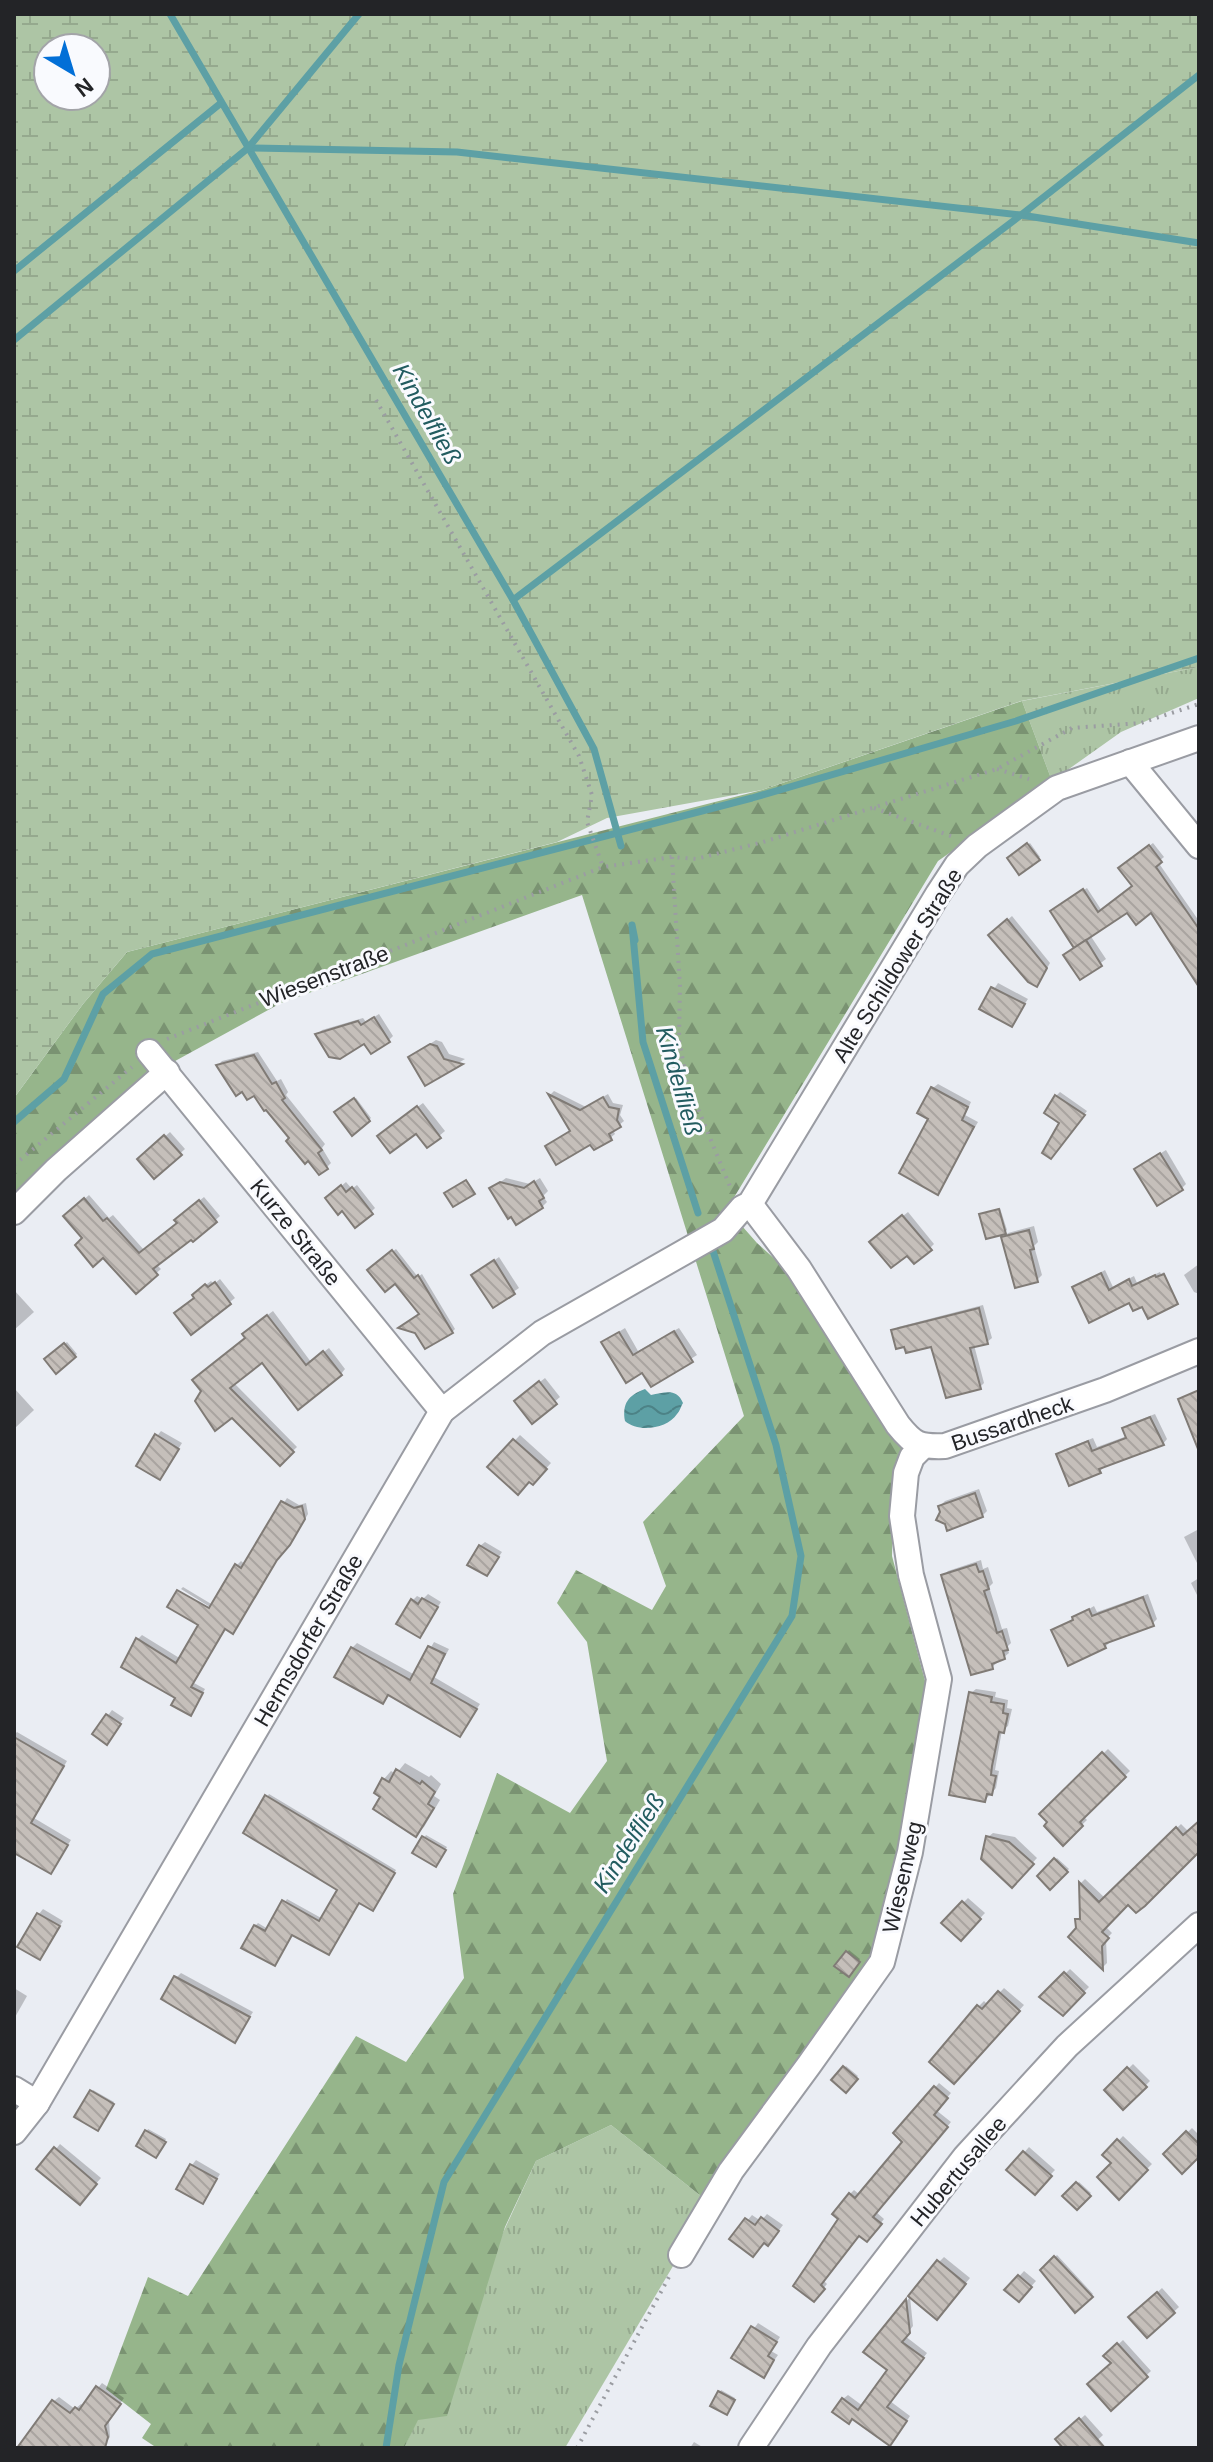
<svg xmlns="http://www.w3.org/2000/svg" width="1213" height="2462" font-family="Arial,sans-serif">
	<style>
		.grass { fill: url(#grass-tufts) }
		.forest { fill: url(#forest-firs) }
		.wetland { fill: url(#wetland-marsh); fill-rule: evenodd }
		.water { fill: url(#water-waves) }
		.shadow { fill: #0003 }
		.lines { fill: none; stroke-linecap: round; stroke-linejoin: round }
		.stream { stroke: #5da0a5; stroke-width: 7 }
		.building { fill: url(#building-back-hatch); stroke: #807b76; stroke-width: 2 }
		.minor-casing { stroke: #9a9ca3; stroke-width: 28 }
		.path { stroke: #9b9da2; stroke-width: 4; stroke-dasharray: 2 6; stroke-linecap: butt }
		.minor { stroke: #fff; stroke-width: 24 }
		.labels { text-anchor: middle; stroke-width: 6; stroke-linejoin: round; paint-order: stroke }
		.street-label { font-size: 22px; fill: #232427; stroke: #f9fafe }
		.water-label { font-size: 24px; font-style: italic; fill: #225c60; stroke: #f9fafe }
	</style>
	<defs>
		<pattern id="grass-tufts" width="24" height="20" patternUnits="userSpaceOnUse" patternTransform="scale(2)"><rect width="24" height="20" fill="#adc5a5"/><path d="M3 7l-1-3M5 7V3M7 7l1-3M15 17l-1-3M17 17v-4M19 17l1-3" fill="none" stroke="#95a98e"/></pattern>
		<pattern id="forest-firs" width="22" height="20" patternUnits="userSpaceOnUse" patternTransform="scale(2)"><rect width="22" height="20" fill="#96b58b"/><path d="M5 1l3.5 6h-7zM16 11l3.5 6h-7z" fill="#7a9372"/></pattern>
		<pattern id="wetland-marsh" width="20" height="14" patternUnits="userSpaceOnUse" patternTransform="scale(2)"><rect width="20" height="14" fill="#adc5a5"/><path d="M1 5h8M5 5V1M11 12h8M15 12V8" fill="none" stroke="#95a98e"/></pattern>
		<pattern id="water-waves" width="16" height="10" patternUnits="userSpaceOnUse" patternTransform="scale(2)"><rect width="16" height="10" fill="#5da0a5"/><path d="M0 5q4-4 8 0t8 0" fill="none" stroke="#4c8286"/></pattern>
		<pattern id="building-back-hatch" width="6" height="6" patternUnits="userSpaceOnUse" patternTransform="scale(2)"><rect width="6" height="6" fill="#c5bfba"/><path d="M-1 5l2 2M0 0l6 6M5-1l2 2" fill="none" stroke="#a9a4a0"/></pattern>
	</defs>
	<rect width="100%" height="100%" fill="#eaedf3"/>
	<g class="grass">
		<path d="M1199,667V698L1121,732L1052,781L1022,701Z"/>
		<path d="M611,2125L706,2200L676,2261L565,2448H404L536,2161Z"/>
	</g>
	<path class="forest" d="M1022,701L1052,781L938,861L727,1209L757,1243L789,1272L903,1448L893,1508L892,1556L928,1692L890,1918L873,1963L706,2200L611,2125L536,2161L505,2227L447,2416L418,2420L404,2448H157L142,2438L151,2424L106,2389L148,2277L188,2296L356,2036L406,2062L464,1978L453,1894L497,1773L570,1813L607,1761L587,1642L557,1603L576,1570L652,1610L666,1586L643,1522L744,1416L582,895L281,1003L166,1066L14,1194V1098L83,1004L127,952L762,790Z"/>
	<path class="wetland" d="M14,14H1199V667L1021,701L762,790L607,818L557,842L127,952L83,1004L14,1098ZM48,48H96V96H48Z"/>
	<path class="water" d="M645,1389L651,1395C665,1392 677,1388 683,1403C681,1406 680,1411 677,1414C667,1429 638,1433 625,1421C622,1404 628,1395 645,1389Z"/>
	<g class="shadow">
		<path d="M1030,843L1040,857L1020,872L1010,858Z"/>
		<path d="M1153,843L1164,857L1158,862L1199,921V982L1152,910H1128L1090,935L1106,959L1081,978L1075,947L1056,908L1087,888L1102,911L1134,886L1124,865Z"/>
		<path d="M1012,916L1050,963L1040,981L991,935Z"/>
		<path d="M998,983L1028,999L1011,1025L981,1009Z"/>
		<path d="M379,1014L393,1036L389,1040L365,1041L318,1034L322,1030L363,1018L366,1022Z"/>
		<path d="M436,1040L442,1042L449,1054L465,1059L425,1083L410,1057Z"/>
		<path d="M258,1052L277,1081L281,1079L288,1092L286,1095L325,1144L322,1148L331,1163L327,1167L292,1138L255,1094L218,1065L222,1061Z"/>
		<path d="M938,1084L971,1102L965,1115L978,1122L937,1192L931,1119L933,1088Z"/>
		<path d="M554,1091L586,1107L608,1094L613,1103L623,1105L620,1115L624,1121L613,1130L615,1134L610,1138L548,1146L571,1130L551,1094Z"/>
		<path d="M1060,1092L1087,1111L1054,1153L1062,1122L1056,1096Z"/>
		<path d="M356,1098L371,1118L352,1133L338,1110Z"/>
		<path d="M423,1103L445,1131L427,1146L416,1131H385Z"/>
		<path d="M170,1132L185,1149L155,1176L140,1159Z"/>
		<path d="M1166,1150L1186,1184L1181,1189L1142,1165Z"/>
		<path d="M506,1178L530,1184L540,1178L548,1191L543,1196L547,1202L542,1207L491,1189Z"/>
		<path d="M346,1182L352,1189L357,1185L375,1208L371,1212L343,1209L332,1194Z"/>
		<path d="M89,1195L109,1218L113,1215L144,1250L179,1223L181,1216L204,1197L220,1216L193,1240L191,1237L156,1264L161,1269L136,1291L66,1216Z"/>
		<path d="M1000,1208L1007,1230L1005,1232L981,1214Z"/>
		<path d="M908,1212L934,1244L930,1248L907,1253L876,1238Z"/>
		<path d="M1034,1226L1038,1242L1034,1246L1042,1275L1037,1280L1003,1238L1008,1233Z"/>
		<path d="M396,1249L418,1277L422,1274L455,1329L452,1332L422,1313L395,1281L373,1267Z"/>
		<path d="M499,1257L519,1288L493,1306L474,1275Z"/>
		<path d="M1199,1264V1294L1194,1292L1184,1275Z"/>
		<path d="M1105,1270L1113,1287L1134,1276L1137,1283L1160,1272L1161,1274L1164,1272L1175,1301L1143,1304L1074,1288Z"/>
		<path d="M220,1279L235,1298L191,1332L199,1290L211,1281L214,1284Z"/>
		<path d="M14,1290L34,1312L14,1330Z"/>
		<path d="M983,1305L992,1338L987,1342L974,1345L984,1383L980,1387L932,1344L893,1331L898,1327Z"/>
		<path d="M273,1311L311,1362L329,1348L345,1369L341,1374L262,1360L233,1382L297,1447L280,1463L232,1416L215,1428L249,1329Z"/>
		<path d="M625,1328L638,1351L679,1328L697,1355L651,1384L643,1371L609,1338Z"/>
		<path d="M67,1342L77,1354L56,1371L47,1359Z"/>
		<path d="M545,1378L560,1397L532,1421L521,1397Z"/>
		<path d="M14,1388L34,1410L14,1429Z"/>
		<path d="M1155,1414L1167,1439L1163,1444L1104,1467L1100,1471L1059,1454L1063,1450L1093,1438L1097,1447L1127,1436L1125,1428L1129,1424Z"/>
		<path d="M161,1431L182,1443L160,1478L157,1436Z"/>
		<path d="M520,1435L551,1463L533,1483L490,1467Z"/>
		<path d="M979,1489L987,1511L982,1516L940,1506L945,1501Z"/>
		<path d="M287,1498L299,1505L306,1503L308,1514L294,1538L226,1627L194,1683L205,1689L194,1709L178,1698L138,1639L142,1635L181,1659L218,1612L181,1589L183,1587L213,1605L237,1565L241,1561L245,1564Z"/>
		<path d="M1199,1529V1567L1184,1537Z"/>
		<path d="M485,1542L502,1552L487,1574L480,1546Z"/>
		<path d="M981,1560L983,1569L988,1567L993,1583L989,1587L996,1609L1002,1629L1007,1628L1011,1643L1007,1647L1009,1653L992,1667L943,1576L948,1571Z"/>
		<path d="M1199,1578V1596L1198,1597L1191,1583Z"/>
		<path d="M428,1594L441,1602L420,1635L412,1601L417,1596L423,1599Z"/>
		<path d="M1148,1594L1157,1619L1152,1624L1110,1642L1105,1647L1054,1630L1094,1606L1097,1612Z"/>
		<path d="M434,1642L449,1649L434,1677L480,1704L460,1735L389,1694L383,1701L352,1648L357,1643L415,1675Z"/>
		<path d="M976,1689L996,1692L995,1697L1008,1700L1007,1708L1012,1709L1008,1726L1002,1730L995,1770L999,1771L996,1788L985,1800L971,1693Z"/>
		<path d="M112,1710L124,1718L111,1737L94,1734Z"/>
		<path d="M17,1732L67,1761L34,1818L71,1840L51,1871L14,1849V1735Z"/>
		<path d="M1108,1749L1130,1771L1083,1816L1087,1820L1063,1843L1042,1814Z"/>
		<path d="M405,1763L429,1777L431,1775L441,1784L434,1796L440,1800L424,1827L416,1834L383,1796L376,1792L384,1779L391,1771L396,1774Z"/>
		<path d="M269,1794L396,1870L375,1906L360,1900L331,1950L293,1933L277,1961L255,1926L258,1923L268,1929L287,1899L323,1919L340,1889L267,1797Z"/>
		<path d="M1199,1823V1848L1128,1902L1105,1926L1112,1933L1106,1939L1107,1963L1103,1967L1070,1937L1078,1928L1077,1920L1082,1915L1081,1883L1085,1879L1105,1898L1181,1824L1189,1832Z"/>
		<path d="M993,1833L1015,1837L1037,1858L1012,1885L988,1837Z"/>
		<path d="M426,1835L447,1847L438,1863L415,1852Z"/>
		<path d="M1057,1858L1069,1869L1050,1887L1039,1876Z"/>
		<path d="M968,1898L985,1913L961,1938L944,1922Z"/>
		<path d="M43,1909L63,1921L40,1957L39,1914Z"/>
		<path d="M849,1950L860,1959L849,1974L837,1966Z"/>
		<path d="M1070,1969L1089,1987L1063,2013L1042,1997Z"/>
		<path d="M181,1973L253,2012L234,2041L176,1978Z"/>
		<path d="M14,1988L27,1996L14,2019Z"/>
		<path d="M1004,1988L1024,2005L954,2081L932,2062L979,2006L984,2001L988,2005Z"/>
		<path d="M1133,2064L1150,2081L1124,2107L1107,2090Z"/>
		<path d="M846,2066L858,2076L846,2090L834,2080Z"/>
		<path d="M939,2083L951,2093L936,2110L951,2122L876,2212L884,2219L871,2235L859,2233L823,2280L827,2284L814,2299L850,2194L854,2190L860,2195L905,2142L895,2133Z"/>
		<path d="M93,2090L114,2102L100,2127L92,2092Z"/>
		<path d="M1192,2128L1199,2135V2154H1166Z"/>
		<path d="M148,2129L166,2139L158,2154L147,2131Z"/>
		<path d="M1123,2136L1152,2164L1119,2197L1114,2163L1105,2155Z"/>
		<path d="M60,2144L101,2178L84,2197L56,2149Z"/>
		<path d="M1029,2147L1055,2170L1034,2192L1009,2170Z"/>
		<path d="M196,2160L220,2174L203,2202L192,2165Z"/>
		<path d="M1079,2182L1091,2193L1077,2207L1065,2196Z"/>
		<path d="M767,2214L783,2225L773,2238L732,2239L752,2215L761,2221Z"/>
		<path d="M1057,2255L1093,2294L1075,2310L1043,2270Z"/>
		<path d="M944,2257L970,2278L942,2312L939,2262Z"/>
		<path d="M1024,2271L1036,2281L1019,2300L1007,2290Z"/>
		<path d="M1162,2288L1179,2307L1147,2336L1131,2317Z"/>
		<path d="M910,2297L913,2326L905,2336L927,2353L890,2401L910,2416L895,2439L843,2399L848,2395L863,2406L889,2370L866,2352Z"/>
		<path d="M758,2323L780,2337L771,2351L778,2355L763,2376L734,2357Z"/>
		<path d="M1123,2340L1151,2371L1111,2408L1113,2363L1106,2356Z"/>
		<path d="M102,2383L124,2398L109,2420L110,2437L102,2448H33L54,2401L59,2397L75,2409L81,2404L84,2406Z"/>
		<path d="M721,2390L735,2398L728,2411L720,2392Z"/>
		<path d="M1085,2415L1103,2435L1089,2448H1066L1063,2434Z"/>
		<path d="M694,2442L704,2448H690Z"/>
	</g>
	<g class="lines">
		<g class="stream">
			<path d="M170,14L513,600L594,749L621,846"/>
			<path d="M248,148L457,152L1021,215L1199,243"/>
			<path d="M14,271L221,103"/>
			<path d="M14,340L248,148L359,14"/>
			<path d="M513,600L1021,215L1199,75"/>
			<path d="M635,940L632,925L643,1042L698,1213"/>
			<path d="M14,1122L64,1079L103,994L152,954L752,798L1016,721L1199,658"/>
			<path d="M386,2448L399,2365L444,2182L792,1616L801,1556L776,1445L713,1251"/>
		</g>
	</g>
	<g class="building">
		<path d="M1027,843L1040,860L1019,875L1007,858Z"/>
		<path d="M1149,845L1162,862L1156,867L1199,929V987L1151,913L1136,925L1127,913L1074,948L1050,911L1083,889L1098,912L1132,886L1118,868Z"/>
		<path d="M1007,919L1047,968L1037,987L1028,982L988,935Z"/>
		<path d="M1086,940L1102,966L1080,980L1063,955Z"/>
		<path d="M991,987L1025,1004L1012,1027L979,1009Z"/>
		<path d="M374,1017L390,1042L371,1054L364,1044L340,1059L329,1057L315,1034L358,1021L361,1025Z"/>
		<path d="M430,1044L437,1046L444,1059L463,1064L425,1086L408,1057Z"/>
		<path d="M254,1055L272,1084L276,1082L285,1098L282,1100L322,1150L318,1153L328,1169L319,1175L308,1161L305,1164L286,1141L289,1138L266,1110L264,1111L254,1096L247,1100L242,1092L236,1096L216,1065Z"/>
		<path d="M931,1087L968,1107L962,1120L974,1127L938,1195L899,1173L928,1119L917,1113Z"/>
		<path d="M548,1094L580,1110L603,1097L609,1107L619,1109L617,1120L621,1127L609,1134L612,1140L594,1150L590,1145L556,1165L545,1146L570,1131Z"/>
		<path d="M1055,1095L1085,1115L1051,1159L1042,1153L1059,1123L1044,1113Z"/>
		<path d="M354,1098L370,1121L352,1136L334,1112Z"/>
		<path d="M417,1106L441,1138L427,1148L416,1134L390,1153L377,1136Z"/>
		<path d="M164,1135L182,1155L154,1179L137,1159Z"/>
		<path d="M1160,1153L1183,1190L1157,1206L1134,1169Z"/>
		<path d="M466,1180L475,1194L453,1207L444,1193Z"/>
		<path d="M534,1181L544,1198L539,1201L543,1208L516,1225L511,1217L508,1219L489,1188L500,1182L524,1188Z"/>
		<path d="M341,1185L346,1192L352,1187L373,1214L355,1228L342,1211L338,1215L325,1198Z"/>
		<path d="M84,1198L103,1221L107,1218L139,1253L177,1223L174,1220L199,1200L217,1222L193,1242L191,1240L153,1269L158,1275L136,1294L103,1258L93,1267L75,1245L82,1238L63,1216Z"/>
		<path d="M999,1209L1006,1234L986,1239L979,1214Z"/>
		<path d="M902,1215L932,1250L914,1264L907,1256L891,1268L869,1242Z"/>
		<path d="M1029,1230L1034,1249L1030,1250L1038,1282L1015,1288L1001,1237Z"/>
		<path d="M392,1250L414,1278L418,1275L453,1333L425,1349L415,1333L398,1328L419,1314L395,1284L385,1292L367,1270Z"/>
		<path d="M494,1260L515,1294L493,1308L471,1275Z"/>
		<path d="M1101,1273L1109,1290L1129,1279L1132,1286L1155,1275L1156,1277L1164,1274L1178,1304L1148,1319L1142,1307L1133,1311L1129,1303L1089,1323L1072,1287Z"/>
		<path d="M215,1282L231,1304L191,1335L174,1313L194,1298L192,1295L205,1284L208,1287Z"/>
		<path d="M979,1308L988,1344L970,1348L981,1389L946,1398L931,1347L906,1353L904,1347L896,1349L891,1330Z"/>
		<path d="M267,1315L306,1365L323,1351L342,1375L298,1410L262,1363L230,1388L294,1452L280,1466L232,1418L215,1431L195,1401L201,1391L192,1380L245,1338L242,1334Z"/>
		<path d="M674,1331L693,1362L651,1387L642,1373L626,1383L601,1342L619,1332L633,1355Z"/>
		<path d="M64,1343L76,1357L56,1374L44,1359Z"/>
		<path d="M539,1381L557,1404L532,1424L514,1401Z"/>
		<path d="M1199,1390V1449H1198L1178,1399Z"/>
		<path d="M1150,1417L1164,1445L1099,1469L1101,1473L1069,1486L1056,1454L1088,1441L1092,1451L1126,1438L1122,1428Z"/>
		<path d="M155,1434L179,1449L160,1480L136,1466Z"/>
		<path d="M513,1439L547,1469L533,1485L529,1482L518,1495L487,1467Z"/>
		<path d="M975,1493L983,1517L947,1531L945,1524L936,1520L940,1512L938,1506Z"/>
		<path d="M281,1501L294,1508L302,1506L305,1519L290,1545L277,1560L233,1634L225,1629L191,1687L203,1693L191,1716L171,1705L175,1698L121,1667L136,1638L176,1663L198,1625L167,1607L177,1590L209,1608L235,1564L241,1568Z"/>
		<path d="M479,1545L499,1557L487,1576L467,1565Z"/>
		<path d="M976,1564L979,1572L983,1571L989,1589L984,1591L992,1615L997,1633L1002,1631L1008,1650L1003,1651L1005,1659L992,1664L993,1669L971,1675L941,1575Z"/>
		<path d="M1143,1597L1154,1626L1104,1644L1106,1648L1068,1666L1051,1630L1073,1620L1072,1617L1089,1609L1092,1616Z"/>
		<path d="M422,1598L438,1607L420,1638L396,1624L411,1599L418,1604Z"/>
		<path d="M428,1646L445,1654L431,1683L477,1709L460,1737L388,1695L383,1704L334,1677L351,1647L410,1680Z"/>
		<path d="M969,1692L992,1697L991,1702L1004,1704L1003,1713L1008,1714L1004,1733L999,1732L992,1766L991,1775L996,1776L992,1795L987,1794L985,1802L949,1795Z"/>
		<path d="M106,1714L121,1724L107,1745L92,1734Z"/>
		<path d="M14,1737L64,1766L31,1823L68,1845L51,1874L14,1853Z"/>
		<path d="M1102,1752L1126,1777L1080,1822L1083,1826L1063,1846L1044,1826L1047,1822L1039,1814Z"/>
		<path d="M396,1769L420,1784L422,1781L435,1792L428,1804L434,1808L416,1837L373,1809L380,1797L374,1793L382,1778L389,1782Z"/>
		<path d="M265,1795L395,1873L373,1911L359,1903L329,1955L292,1935L275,1966L241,1948L254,1925L265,1931L282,1900L319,1921L337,1890L243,1833Z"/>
		<path d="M1199,1821V1852L1145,1906L1136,1913L1128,1905L1102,1932L1109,1938L1102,1946L1103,1970L1068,1937L1076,1928L1075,1919H1080L1079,1882L1099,1902L1176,1827L1183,1835Z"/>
		<path d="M422,1836L446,1850L436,1867L412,1853Z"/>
		<path d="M986,1836L1009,1842L1034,1864L1012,1888L981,1859Z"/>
		<path d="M1054,1858L1068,1872L1050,1890L1037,1876Z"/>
		<path d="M962,1901L981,1919L961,1941L941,1923Z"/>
		<path d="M37,1913L60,1926L40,1960L17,1947Z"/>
		<path d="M846,1951L860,1962L849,1977L834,1966Z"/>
		<path d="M1064,1972L1085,1993L1063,2016L1039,1997Z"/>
		<path d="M174,1976L250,2017L235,2043L161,1999Z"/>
		<path d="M998,1991L1020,2011L954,2084L929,2062L977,2005L982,2009Z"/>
		<path d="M843,2066L858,2079L846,2093L831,2080Z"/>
		<path d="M1127,2067L1147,2087L1123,2110L1104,2090Z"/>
		<path d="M934,2086L948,2098L934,2115L948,2127L873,2217L882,2224L867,2242L859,2236L821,2285L825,2289L814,2302L793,2286L838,2219L832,2214L849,2193L855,2198L902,2142L893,2133Z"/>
		<path d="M90,2090L114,2104L98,2131L74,2117Z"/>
		<path d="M145,2130L166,2142L156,2158L136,2146Z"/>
		<path d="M1186,2131L1199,2144V2157L1182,2174L1163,2154Z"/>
		<path d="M1117,2139L1148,2170L1119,2200L1097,2177L1111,2163L1102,2155Z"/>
		<path d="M54,2147L97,2184L80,2205L36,2169Z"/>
		<path d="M1023,2151L1052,2176L1035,2195L1006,2170Z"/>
		<path d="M190,2164L217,2179L203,2204L176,2189Z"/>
		<path d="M1076,2182L1091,2196L1077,2210L1062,2196Z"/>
		<path d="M761,2217L779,2231L768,2246L764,2243L753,2257L729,2239L745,2218L755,2225Z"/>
		<path d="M1054,2256L1093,2297L1075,2313L1040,2270Z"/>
		<path d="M937,2260L966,2284L937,2320L908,2296Z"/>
		<path d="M1018,2275L1032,2287L1019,2302L1004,2290Z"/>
		<path d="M1157,2292L1175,2313L1147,2338L1128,2317Z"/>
		<path d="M906,2299L910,2333L902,2342L924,2358L887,2407L907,2421L890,2446L852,2419L849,2424L832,2412L842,2398L858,2410L887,2370L863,2352Z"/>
		<path d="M751,2326L777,2342L768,2356L774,2360L764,2378L731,2358Z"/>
		<path d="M1117,2343L1148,2377L1111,2411L1087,2384L1111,2363L1103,2356Z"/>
		<path d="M96,2386L121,2404L105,2426L108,2437L105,2448H17L52,2400L70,2413L75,2407L79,2410Z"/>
		<path d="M718,2391L735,2400L727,2415L710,2406Z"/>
		<path d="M1079,2418L1105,2448H1063L1055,2439Z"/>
	</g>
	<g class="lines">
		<defs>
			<g id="minor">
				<path d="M1130,762L1199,846"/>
				<path d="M149,1052L442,1411"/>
				<path d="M750,1204L799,1269L898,1425C914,1445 919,1447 945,1446L1105,1390L1199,1351"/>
				<path d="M14,1212L56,1170L167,1072"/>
				<path d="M14,2089L37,2103"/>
				<path d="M14,2132L37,2103L442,1411L542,1333L723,1230L742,1208L750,1204L938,894L957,865L977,846L1057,788L1199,738"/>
				<path d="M681,2255L731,2171L809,2065L882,1962L910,1852L939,1679L911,1575L902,1516L906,1473L912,1457L922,1447"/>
				<path d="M751,2448L819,2346L965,2157L1067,2046L1199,1925"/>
			</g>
		</defs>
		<use href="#minor" class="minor-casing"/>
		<g class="path">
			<path d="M376,400L579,756L592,795L587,822L603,867"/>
			<path d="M997,769L1029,779"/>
			<path d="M874,808L956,838"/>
			<path d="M672,857L680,986L679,1040L687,1082L731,1189"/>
			<path d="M167,1039L603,867L672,857L696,859L763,842L997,769L1072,728L1141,723L1199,704"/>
			<path d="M14,1165L132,1067"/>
			<path d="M577,2448L670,2275"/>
		</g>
		<use href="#minor" class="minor"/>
	</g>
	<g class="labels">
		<g class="street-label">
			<text transform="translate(897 965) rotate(-58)" y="8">Alte Schildower Straße</text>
			<text transform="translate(324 976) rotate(-21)" y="8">Wiesenstraße</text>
			<text transform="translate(296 1232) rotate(51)" y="8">Kurze Straße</text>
			<text transform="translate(1012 1423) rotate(-19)" y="8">Bussardheck</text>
			<text transform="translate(308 1640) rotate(-60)" y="8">Hermsdorfer Straße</text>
			<text transform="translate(902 1877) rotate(-77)" y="8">Wiesenweg</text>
			<text transform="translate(958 2171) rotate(-50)" y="8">Hubertusallee</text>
		</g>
		<g class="water-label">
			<text transform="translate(427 414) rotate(60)" y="8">Kindelfließ</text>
			<text transform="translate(679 1081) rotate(74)" y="8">Kindelfließ</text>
			<text transform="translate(629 1843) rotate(-58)" y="8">Kindelfließ</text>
		</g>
	</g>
	<rect width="1213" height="2462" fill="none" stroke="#232427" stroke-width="32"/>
	<g transform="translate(72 72) rotate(142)"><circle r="38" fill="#f9fafe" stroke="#a3a4a8" stroke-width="2"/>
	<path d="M0-6L14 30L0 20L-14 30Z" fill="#026fd7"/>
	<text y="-12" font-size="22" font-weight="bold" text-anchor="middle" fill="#232427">N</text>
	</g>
</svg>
